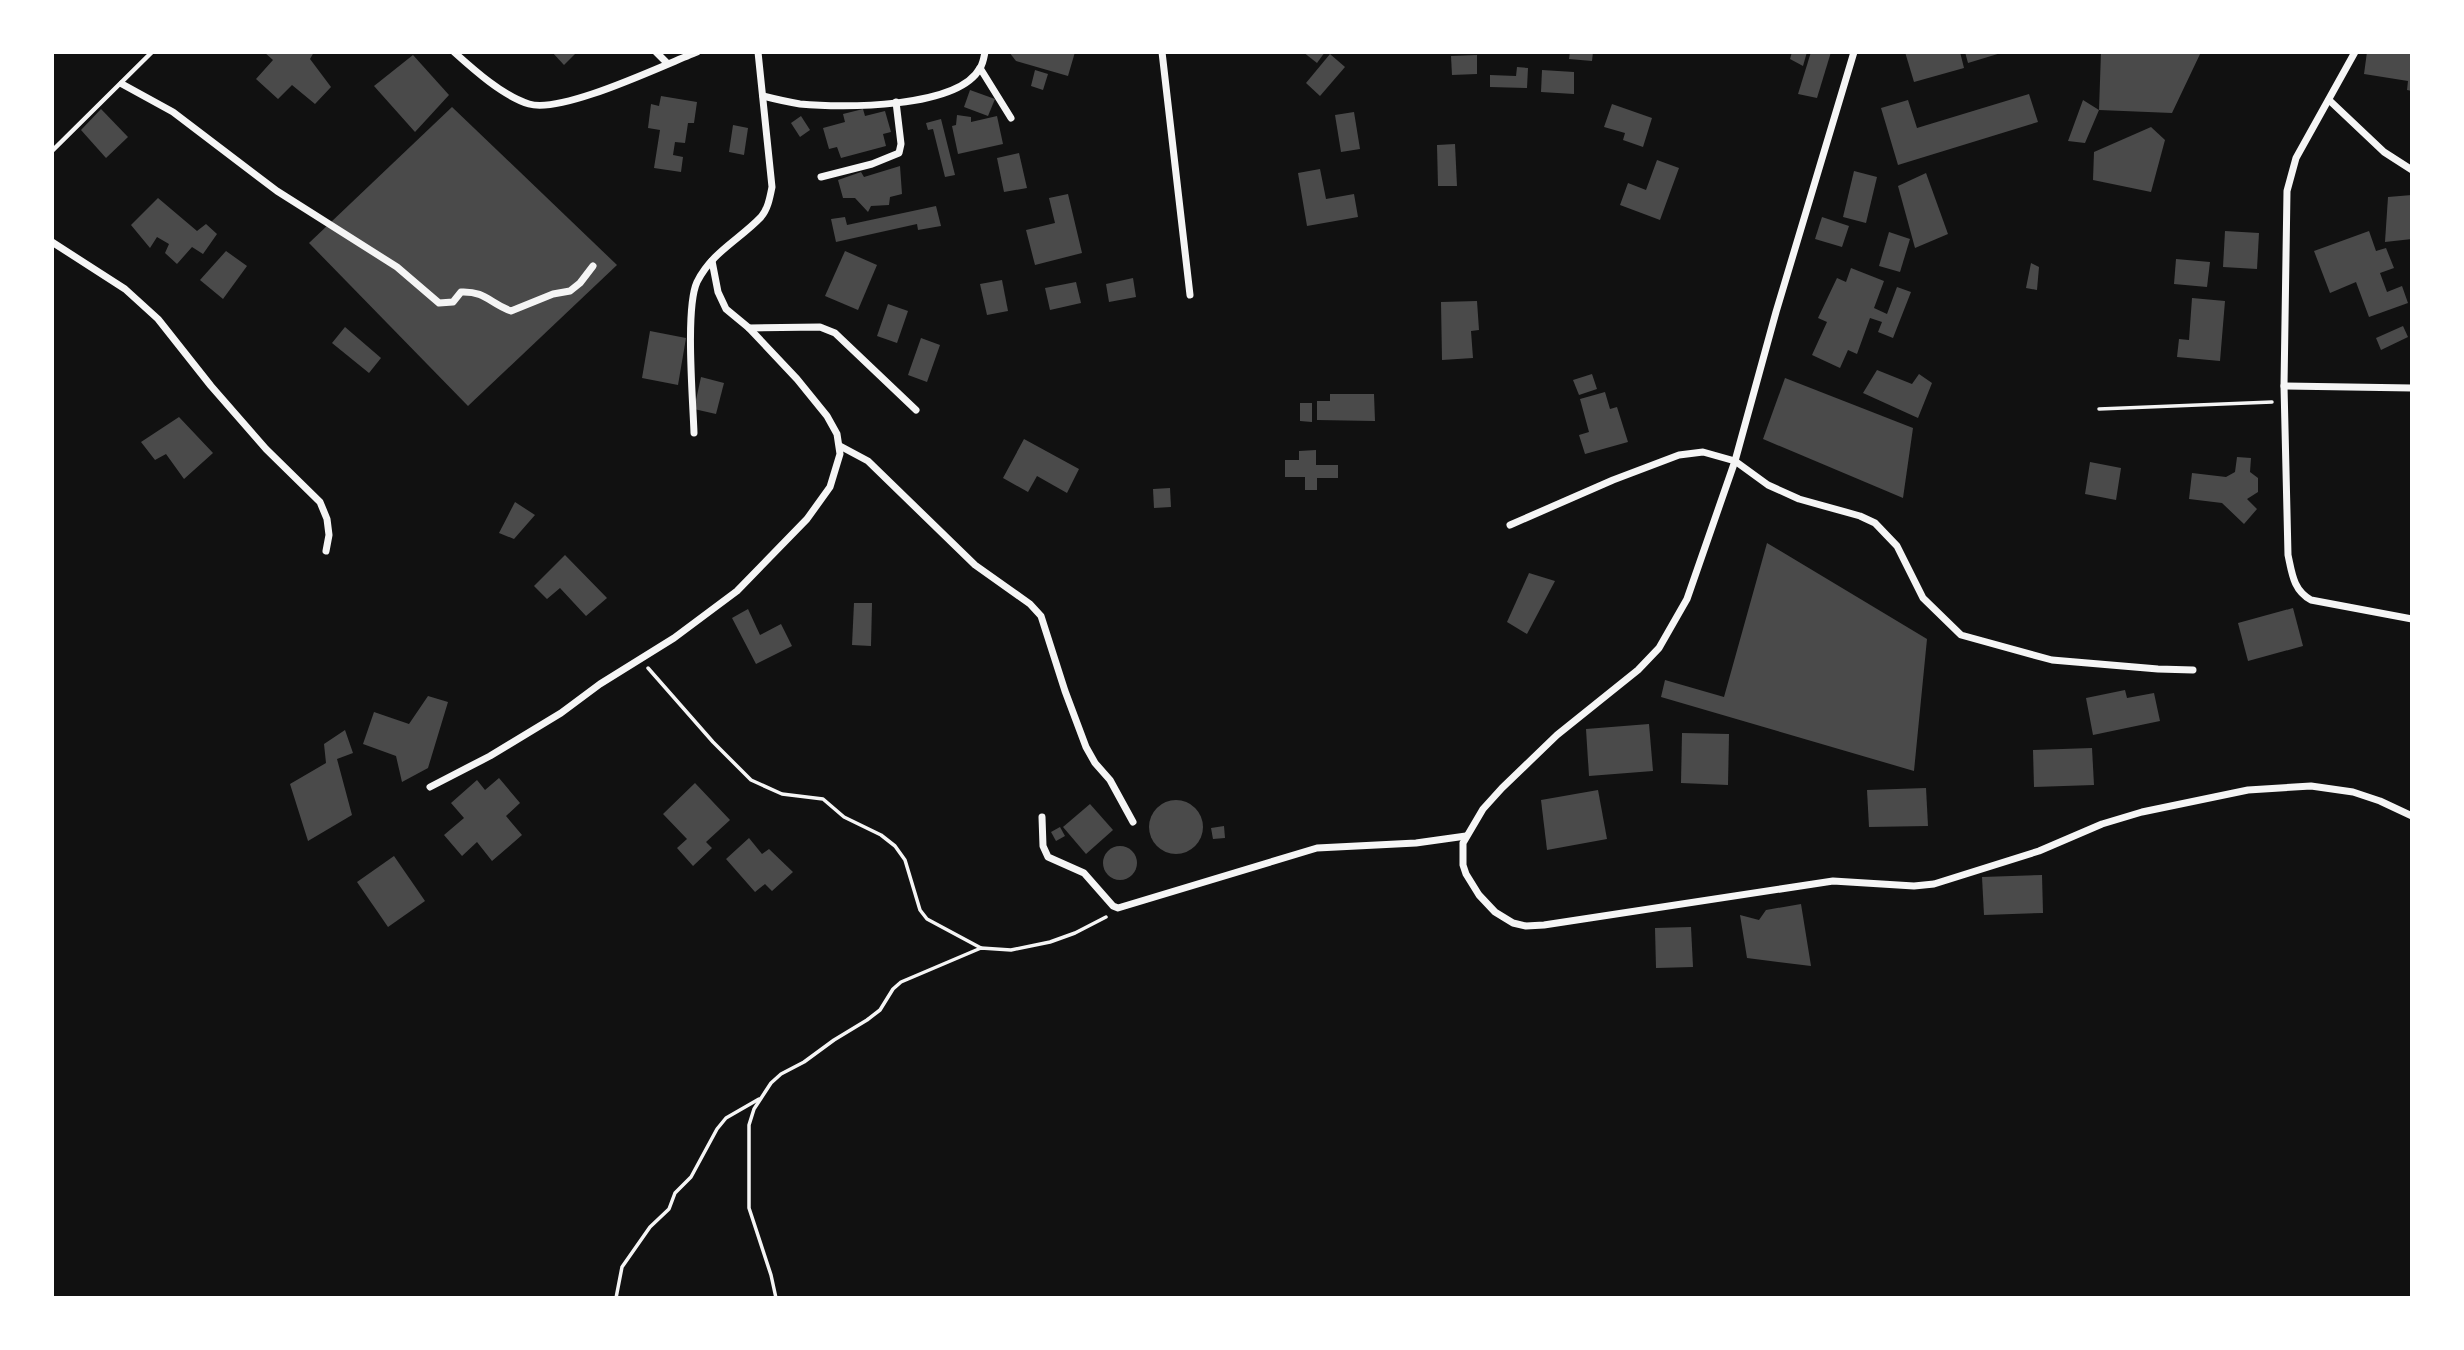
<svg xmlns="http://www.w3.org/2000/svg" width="2464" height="1350" font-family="Montserrat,sans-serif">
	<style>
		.building { fill: #4a4a4a }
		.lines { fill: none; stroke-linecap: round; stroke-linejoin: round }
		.path { stroke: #f5f5f5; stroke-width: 3.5 }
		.service { stroke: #f5f5f5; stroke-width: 4.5 }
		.minor { stroke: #f5f5f5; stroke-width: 7 }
	</style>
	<rect width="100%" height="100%" fill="#111"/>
	<g class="building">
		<path d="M264,52H314L310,59L331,87L315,104L292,85L278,99L256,79L273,60Z"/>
		<path d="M552,52H577L564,65Z"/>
		<path d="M1009,52H1075L1068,76L1016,61Z"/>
		<path d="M1303,52H1325L1317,63Z"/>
		<path d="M1570,52H1593L1592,61L1569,59Z"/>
		<path d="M1792,52H1807L1803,66L1790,59Z"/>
		<path d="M1811,52H1831L1817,98L1798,94Z"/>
		<path d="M1905,52H1960L1964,68L1914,82Z"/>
		<path d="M1965,52H2001V53L1968,63Z"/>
		<path d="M2101,52H2201L2172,113L2099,110L2085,143L2068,141L2083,100L2099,110Z"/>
		<path d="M2367,52H2412V91L2407,90L2408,81L2364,74Z"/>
		<path d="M1330,54L1345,67L1320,96L1306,83Z"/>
		<path d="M413,55L449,95L415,132L374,86Z"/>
		<path d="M1477,55V74L1452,75L1451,56Z"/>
		<path d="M1517,67L1528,68L1527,88L1490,87V75L1516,76Z"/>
		<path d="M1035,70L1048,74L1043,90L1031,86Z"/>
		<path d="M1542,70L1574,72V94L1541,92Z"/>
		<path d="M970,90L995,99L988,116L964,107Z"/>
		<path d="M2029,94L2038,122L1898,165L1881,108L1908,100L1917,128Z"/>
		<path d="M661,96L697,102L694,123H688L685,143L675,142L673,155L683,157L681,172L654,168L660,130L648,128L651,104L659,106Z"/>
		<path d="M1612,104L1652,118L1643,147L1623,140L1625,133L1604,127Z"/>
		<path d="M452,107L617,265L468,406L309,243Z"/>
		<path d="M101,109L128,137L106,158L81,130Z"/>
		<path d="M863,109L865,116L885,111L891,132L883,134L886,146L841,158L837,147L829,149L823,128L845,122L843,114Z"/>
		<path d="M1354,112L1360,149L1341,152L1335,115Z"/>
		<path d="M957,115L971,117V122L997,116L1003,144L958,154L952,126L956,125Z"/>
		<path d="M801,116L810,130L800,137L791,123Z"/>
		<path d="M941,119L955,175L945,177L933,129L928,130L926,123Z"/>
		<path d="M733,125L748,128L744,155L729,152Z"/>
		<path d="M2151,127L2165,140L2151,192L2093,180L2094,152Z"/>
		<path d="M1455,144L1457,186H1438L1437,145Z"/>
		<path d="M1019,153L1027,188L1004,192L997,158Z"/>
		<path d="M1657,160L1679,168L1660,220L1620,205L1628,183L1646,190Z"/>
		<path d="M900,166L902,194L890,197L889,205L871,206L868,212L855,198H843L838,180L861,172L864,177Z"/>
		<path d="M1320,169L1326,199L1354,194L1358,217L1307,226L1298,173Z"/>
		<path d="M1854,171L1877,177L1866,223L1843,217Z"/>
		<path d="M1926,173L1948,234L1915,248L1898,186Z"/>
		<path d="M1068,194L1082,253L1035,265L1026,230L1055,223L1049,198Z"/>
		<path d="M2412,195V239L2385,242L2388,197Z"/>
		<path d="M158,198L197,231L206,224L217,234L203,254L192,247L177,264L165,253L169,244L157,237L150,248L131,225Z"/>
		<path d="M936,206L941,226L918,230L917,224L836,242L831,219L845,217L847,225Z"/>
		<path d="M1822,217L1849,226L1842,247L1815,239Z"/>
		<path d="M2225,231L2259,233L2257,269L2223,267Z"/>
		<path d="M2369,231L2376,251L2386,248L2394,268L2380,273L2387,292L2402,286L2408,303L2369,317L2356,282L2330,293L2314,251Z"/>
		<path d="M1889,232L1910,239L1900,272L1879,266Z"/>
		<path d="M226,251L247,266L223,299L200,280Z"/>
		<path d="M845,251L877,265L858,310L825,296Z"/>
		<path d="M2176,259L2210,262L2207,287L2174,284Z"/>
		<path d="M2031,263L2039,267L2037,290L2026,288Z"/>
		<path d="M1851,268L1884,281L1874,308L1887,314L1897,287L1911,292L1893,338L1878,332L1882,322L1870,318L1857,354L1848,350L1840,368L1812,355L1827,322L1818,318L1837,278L1846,282Z"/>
		<path d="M1133,278L1136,297L1109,302L1106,284Z"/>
		<path d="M1002,280L1008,311L987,315L980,284Z"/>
		<path d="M1076,282L1081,303L1050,310L1045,288Z"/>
		<path d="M2192,298L2225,301L2220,361L2177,357L2179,339L2189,340Z"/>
		<path d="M1477,301L1479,330L1471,331L1473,358L1442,360L1441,302Z"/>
		<path d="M888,304L908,311L897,343L877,336Z"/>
		<path d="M2403,326L2408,337L2381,350L2376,338Z"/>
		<path d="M345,327L381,358L369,373L332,343Z"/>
		<path d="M650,331L686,338L678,385L642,378Z"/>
		<path d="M921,338L940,345L927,382L908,375Z"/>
		<path d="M1877,370L1912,384L1919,374L1932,383L1918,418L1863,393Z"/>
		<path d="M1592,374L1597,389L1579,395L1573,380Z"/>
		<path d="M701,377L724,383L716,414L694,409Z"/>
		<path d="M1785,378L1913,428L1903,498L1763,439Z"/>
		<path d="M1605,392L1610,409L1617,407L1628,442L1585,454L1579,435L1589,432L1580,399Z"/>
		<path d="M1330,394H1374L1375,421L1317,420V401H1330Z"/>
		<path d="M1300,403H1312V422L1300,421Z"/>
		<path d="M179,417L213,453L184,479L166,454L155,460L141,442Z"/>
		<path d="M1024,439L1079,469L1067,493L1037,476L1028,492L1003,478Z"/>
		<path d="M1316,450V465H1338V478H1317V490H1305V477H1285V460H1299V451Z"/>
		<path d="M2237,457L2251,458L2250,472L2258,478V492L2247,499L2257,509L2244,524L2222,503L2189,499L2192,473L2226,477L2235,472Z"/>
		<path d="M2090,462L2121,468L2116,500L2085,494Z"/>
		<path d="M1170,488L1171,507L1154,508L1153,489Z"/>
		<path d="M515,502L535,515L514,539L499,533Z"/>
		<path d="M1767,543L1927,639L1914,771L1661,697L1665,680L1724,697Z"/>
		<path d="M565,555L607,598L586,616L560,588L547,599L534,586Z"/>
		<path d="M1529,573L1555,581L1527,634L1507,622Z"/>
		<path d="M854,603H872L871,646L852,645Z"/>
		<path d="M2293,608L2303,646L2248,661L2238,623Z"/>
		<path d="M748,609L760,635L781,624L792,646L756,664L732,618Z"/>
		<path d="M2125,690L2127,698L2154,693L2160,721L2093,735L2086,698Z"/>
		<path d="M428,696L448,702L428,768L402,782L396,756L363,744L374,712L409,724Z"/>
		<path d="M1649,724L1653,771L1589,776L1586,729Z"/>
		<path d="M345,730L353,753L337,759L352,815L308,841L290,784L326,763L324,744Z"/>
		<path d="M1682,733L1729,734L1728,785L1681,783Z"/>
		<path d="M2092,748L2094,785L2034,787L2033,750Z"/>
		<path d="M499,778L520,803L506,816L522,835L492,861L477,842L462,856L444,835L464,818L451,803L477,780L485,790Z"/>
		<path d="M695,783L730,820L706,842L712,848L693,866L677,848L687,839L663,814Z"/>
		<path d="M1926,788L1928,826L1869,827L1867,790Z"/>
		<path d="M1598,790L1607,839L1547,850L1541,800Z"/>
		<circle cx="1176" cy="827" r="27"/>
		<path d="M1090,804L1113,830L1086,854L1063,827Z"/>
		<path d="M1224,826L1225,838L1213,839L1211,828Z"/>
		<path d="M1060,827L1065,836L1056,841L1051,832Z"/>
		<path d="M749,838L762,854L769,849L793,872L772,891L765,884L755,892L726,859Z"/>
		<circle cx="1120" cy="863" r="17"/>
		<path d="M394,856L425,901L388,927L357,882Z"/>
		<path d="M2042,875L2043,913L1984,915L1982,877Z"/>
		<path d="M1801,904L1811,966L1747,958L1740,915L1759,920L1766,910Z"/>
		<path d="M1691,927L1693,967L1656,968L1655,928Z"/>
	</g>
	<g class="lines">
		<g class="path">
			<path d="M2099,409L2272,402"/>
			<path d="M648,668L713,742L751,780L782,794L823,799L844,817L881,835L895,846L905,860L920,910L927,919L981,948"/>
			<path d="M616,1298L622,1267L650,1227L669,1209L675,1193L691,1177L717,1129L726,1118L759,1099"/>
			<path d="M776,1298L771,1275L749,1208V1125L754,1109L771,1083L781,1074L804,1062L834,1040L867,1020L880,1010L893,989L901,982L981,948L1011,950L1050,942L1075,933L1106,917"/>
		</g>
		<path class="service" d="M52,151L152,52"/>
		<g class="minor">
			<path d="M454,52C474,70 503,96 529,104C562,114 661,66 697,52"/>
			<path d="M656,52L667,63"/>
			<path d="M1162,52L1190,295"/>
			<path d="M1854,52L1776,312L1735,461L1687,599L1659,648L1638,670L1557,735L1502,788L1483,809L1463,843V865L1466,874L1479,895L1495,912L1513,923L1526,926L1544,925L1833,881L1914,886L1934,884L2039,851L2102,824L2142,812L2248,790L2311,786L2353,792L2380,801L2412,816"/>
			<path d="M2355,52L2296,158L2287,191L2284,386L2288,555C2292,573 2293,590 2311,600L2412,619"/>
			<path d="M980,68L1011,118"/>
			<path d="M122,84L173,112L277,191L397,267L439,303L453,302L461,292C486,291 489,303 511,311L553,294L570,291L580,283L593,266"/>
			<path d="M763,96C775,99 788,102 800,104C841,108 958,109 980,68C983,64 984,57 985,52"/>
			<path d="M2329,100L2384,152L2412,170"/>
			<path d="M821,177L872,164L899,153L901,144L896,102"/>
			<path d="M52,242L125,289L158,319L211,386L266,449L320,502L327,519L329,535L326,551"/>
			<path d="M749,328L820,327L835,333L916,410"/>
			<path d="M2284,386L2412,388"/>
			<path d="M694,433C693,401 685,308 697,282C712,252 739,240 761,217C768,209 770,197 772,187L758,52"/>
			<path d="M840,446L868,461L975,565L1030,604L1041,616L1065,691L1086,747L1095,763L1110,780L1133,822"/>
			<path d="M1510,525L1613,480L1679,455L1703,452L1735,461L1768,485L1799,499L1860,516L1875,523L1897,546L1923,598L1961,635L2052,660L2158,669L2193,670"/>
			<path d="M430,787L490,756L561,713L600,684L674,638L737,591L807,519L830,487L840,454L837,434L827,416L797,379L749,328L726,309L718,292L712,261"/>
			<path d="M1042,817L1043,846L1048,857L1084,873L1113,906L1118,908L1317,848L1416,843L1466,836"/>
		</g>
	</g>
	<rect width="2464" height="1350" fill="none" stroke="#ffffff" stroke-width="108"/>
</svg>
